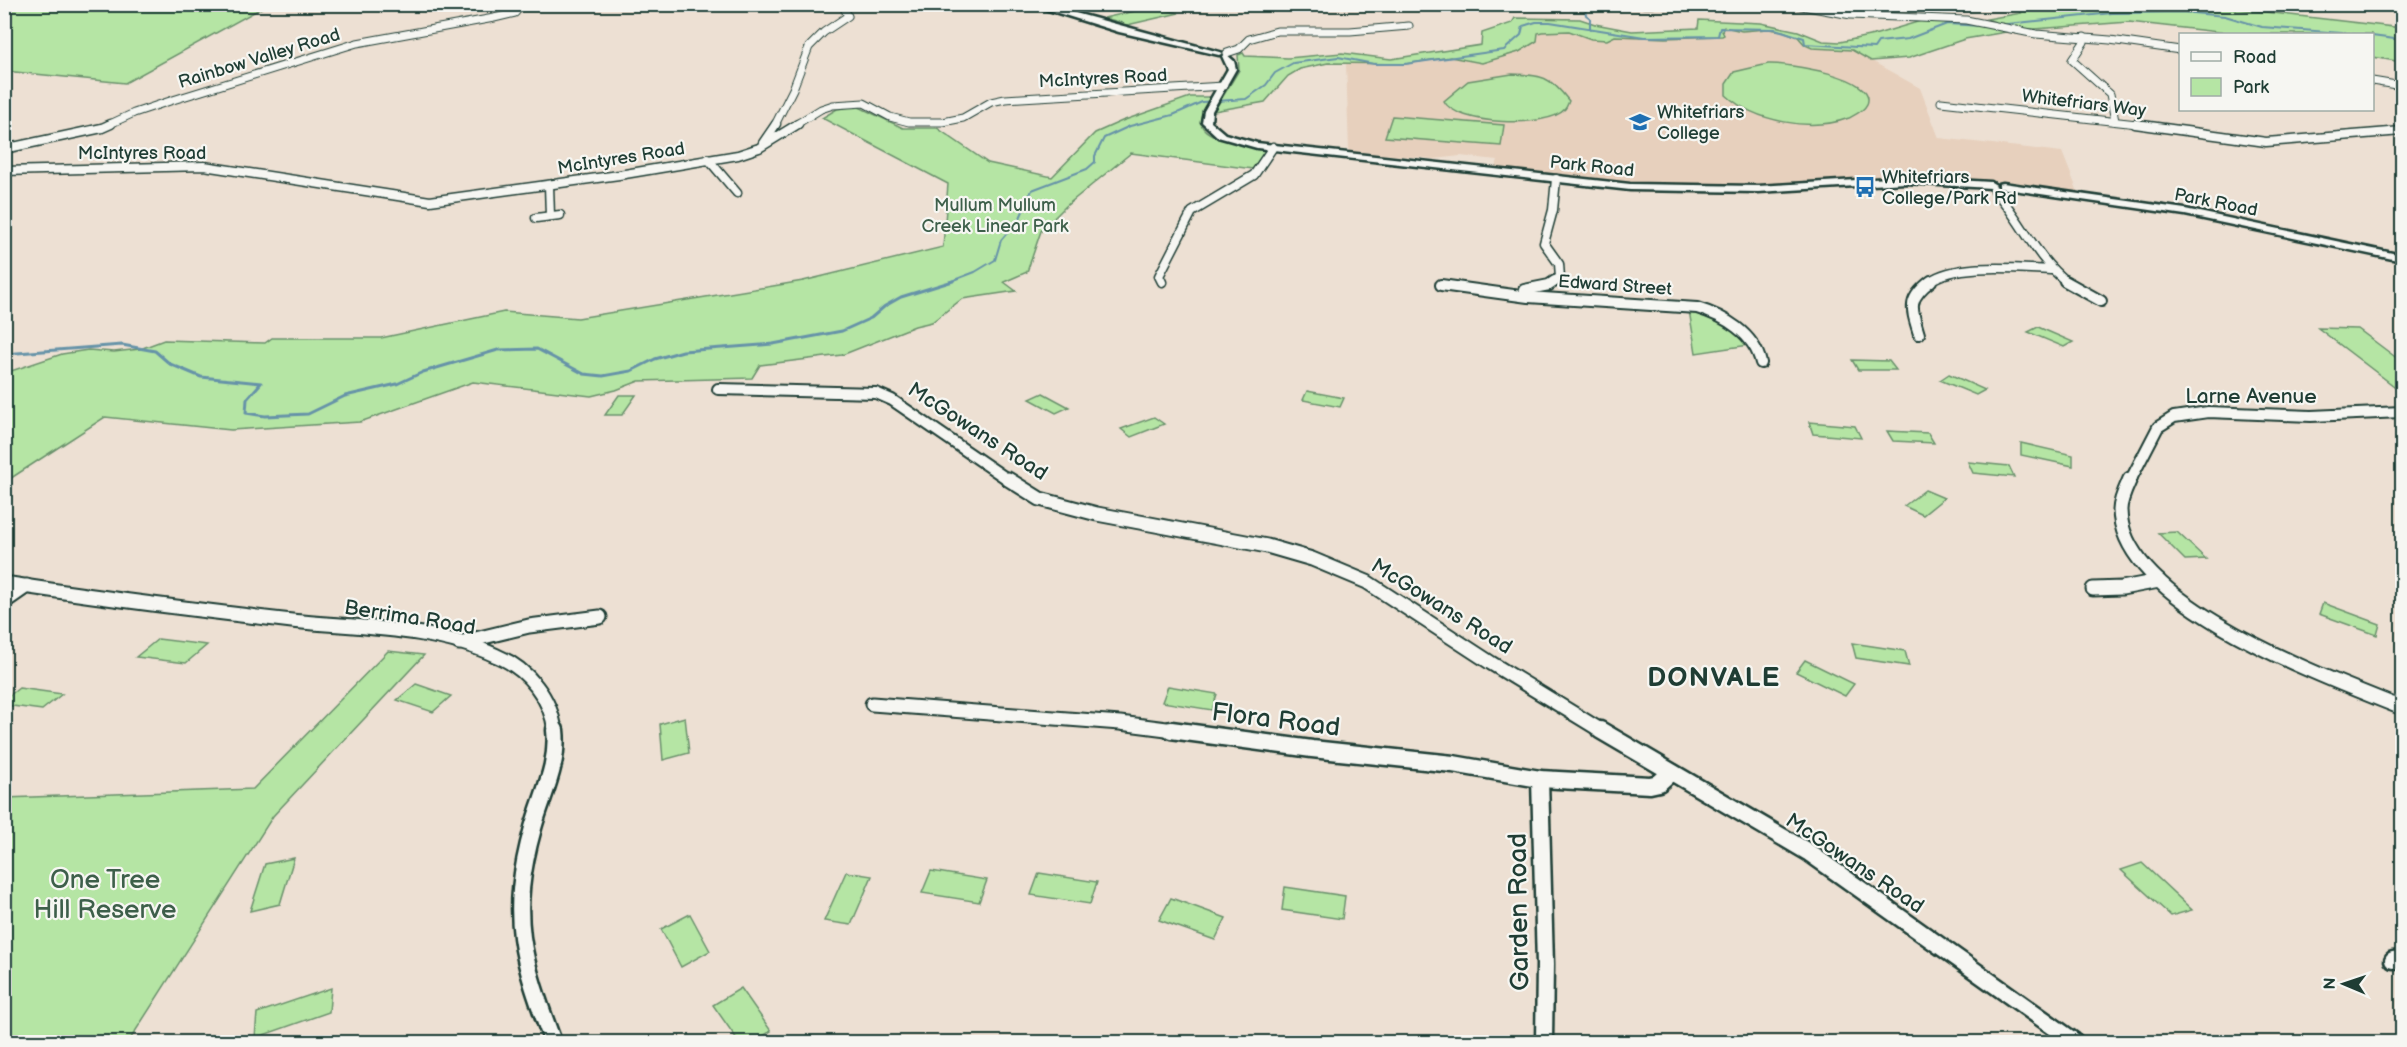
<svg xmlns="http://www.w3.org/2000/svg" width="2407" height="1047" font-family="'Balsamiq Sans',sans-serif">
	<style>
		.built { fill: #e7d0bd }
		.green { fill: #b5e5a4; stroke: #6a916c; stroke-width: 1.5 }
		.lines { fill: none; stroke-linecap: round; stroke-linejoin: round }
		.stream-far1 { stroke: #6693a8; stroke-width: 2 }
		.stream { stroke: #6693a8; stroke-width: 3 }
		.minor-far4-casing { stroke: #1f3d34; stroke-width: 9 }
		.minor-far3-casing { stroke: #1f3d34; stroke-width: 11 }
		.minor-far2-casing { stroke: #1f3d34; stroke-width: 14 }
		.minor-far1-casing { stroke: #1f3d34; stroke-width: 17 }
		.minor-casing { stroke: #1f3d34; stroke-width: 21 }
		.tertiary-casing { stroke: #1f3d34; stroke-width: 5 }
		.minor-far4 { stroke: #f6f6f2; stroke-width: 7 }
		.minor-far3 { stroke: #f6f6f2; stroke-width: 8 }
		.minor-far2 { stroke: #f6f6f2; stroke-width: 10 }
		.minor-far1 { stroke: #f6f6f2; stroke-width: 13 }
		.minor { stroke: #f6f6f2; stroke-width: 16 }
		.tertiary { fill: #f6f6f2; fill-rule: evenodd }
		.labels { text-anchor: middle; stroke-width: 4.5; stroke-linejoin: round; paint-order: stroke }
		.far-street-label { font-size: 18px; fill: #1f3d34; stroke: #f6f6f2 }
		.far-poi-label { font-size: 18px; fill: #1f3d34; stroke: #f6f6f2; text-anchor: start }
		.far-park-label { font-size: 18px; fill: #3d5f4a; stroke: #f6f6f2 }
		.street-label { font-size: 21px; fill: #1f3d34; stroke: #f6f6f2 }
		.near-street-label { font-size: 26px; fill: #1f3d34; stroke: #f6f6f2 }
		.near-park-label { font-size: 26px; fill: #3d5f4a; stroke: #f6f6f2 }
		.district-label { font-size: 27px; font-weight: bold; letter-spacing: 1.5px; fill: #1f3d34; stroke: #f6f6f2 }
	</style>
	<rect width="100%" height="100%" fill="#ede0d3"/>
	<filter id="ink" filterUnits="userSpaceOnUse"><feTurbulence type="fractalNoise" baseFrequency=".0167" numOctaves="2"/><feDisplacementMap in="SourceGraphic" scale="12" xChannelSelector="R" yChannelSelector="G"/><feConvolveMatrix kernelMatrix="1 2 1 2 8 2 1 2 1" color-interpolation-filters="sRGB"/></filter>
	<g filter="url(#ink)">
		<path class="built" d="M1724,27L1742,31L1774,29L1792,34L1812,48L1852,50L1920,88L1939,138L2062,152L2078,192L1987,180L1901,177L1740,185L1646,184L1495,168L1498,160L1460,156L1435,159L1349,151L1346,63L1374,64L1450,57L1482,63L1519,52L1537,41L1538,33L1542,32L1569,31L1591,39L1607,40L1615,36L1665,38L1722,36Z"/>
		<g class="green">
			<path d="M4,5L5,4L267,5L125,83L5,71Z"/>
			<path d="M2012,5H2205L2402,28V62L2373,57L2372,34H2236L2129,22L2035,29L2010,28L1987,19L2021,13Z"/>
			<path d="M1153,7L1179,13L1123,26L1120,25L1123,23L1104,18Z"/>
			<path d="M1515,18L1580,19L1595,24L1632,31L1698,28L1699,20L1761,23L1798,31L1823,41L1840,42L1874,35L1924,20H1951L2020,33L2006,32L1965,39L1909,58L1871,61L1852,50L1812,48L1805,45L1798,37L1783,31L1768,29L1742,31L1724,27L1722,31L1724,35L1722,36L1665,38L1615,36L1607,40L1591,39L1569,31L1542,32L1538,33L1537,41L1519,52L1482,63L1450,57L1405,64L1328,63L1300,69L1288,76L1265,102L1214,111L1239,70L1238,55L1243,53L1245,56L1288,58L1342,53L1391,59L1481,45L1482,33L1512,23Z"/>
			<path d="M1768,64C1785,63 1879,76 1867,104C1864,111 1855,115 1849,118C1812,132 1755,122 1726,95V84L1734,72Z"/>
			<path d="M1512,74C1542,75 1550,76 1569,101C1568,103 1567,107 1565,109C1548,129 1455,125 1444,101L1468,81Z"/>
			<path d="M1190,97H1213C1208,103 1202,110 1201,118C1196,141 1253,144 1266,150L1253,169L1131,153L1066,206L1041,231L1027,272L1004,282L1016,291L962,299L932,322L915,326L842,355L760,365L752,378L639,381L616,390L591,396L473,382L360,422L231,430L105,417L5,482V373L62,354L88,350L114,352L140,349L164,340L265,343L272,338H381L504,312L578,318L803,281L943,247L948,184L822,118L837,109L857,106L903,128H937L988,163L1052,177L1095,133L1122,121Z"/>
			<path d="M1392,116L1504,125L1501,146L1385,137Z"/>
			<path d="M1689,310L1716,318L1749,345L1696,353Z"/>
			<path d="M2038,327L2073,342L2064,347L2028,332Z"/>
			<path d="M2318,328L2358,329L2402,362V392Z"/>
			<path d="M1852,360L1889,361L1896,370H1858Z"/>
			<path d="M1949,374L1985,390L1976,395L1940,380Z"/>
			<path d="M1307,391L1344,398L1340,407L1303,400Z"/>
			<path d="M1043,393L1069,407L1056,413L1030,399Z"/>
			<path d="M619,395H636L622,415H605Z"/>
			<path d="M1154,417L1164,424L1131,437L1121,429Z"/>
			<path d="M1809,422L1855,426L1861,438L1813,434Z"/>
			<path d="M1887,431L1928,433L1934,443L1893,441Z"/>
			<path d="M2021,443L2073,455V466L2021,455Z"/>
			<path d="M1968,462L2009,466L2014,477L1973,473Z"/>
			<path d="M1925,490L1944,498L1923,515L1904,506Z"/>
			<path d="M2177,532L2206,559L2185,560L2158,533Z"/>
			<path d="M2323,603L2380,624L2377,635L2319,614Z"/>
			<path d="M158,639L207,645L186,663L136,657Z"/>
			<path d="M1852,643L1905,651L1909,666L1856,658Z"/>
			<path d="M388,651L424,655L273,816L131,1038L125,1042H5V798L253,789Z"/>
			<path d="M1805,660L1854,684L1845,696L1796,672Z"/>
			<path d="M416,684L451,696L433,712L397,700Z"/>
			<path d="M1168,686L1217,694L1212,710L1162,702Z"/>
			<path d="M19,688L62,694L42,710L5,705V699Z"/>
			<path d="M685,717L689,753L663,760L660,724Z"/>
			<path d="M294,858L280,904L250,911L265,864Z"/>
			<path d="M2142,863L2192,910L2171,916L2121,870Z"/>
			<path d="M931,871L987,880L979,902L922,893Z"/>
			<path d="M846,872L872,876L851,925L824,921Z"/>
			<path d="M1039,873L1097,882L1090,904L1031,895Z"/>
			<path d="M1285,887L1345,896L1342,919L1282,910Z"/>
			<path d="M1171,898L1226,918L1215,940L1159,920Z"/>
			<path d="M690,914L710,951L681,967L661,929Z"/>
			<path d="M331,988L329,1012L255,1038L257,1013Z"/>
			<path d="M741,988L771,1031L754,1042H739L713,1005Z"/>
		</g>
		<g class="lines">
			<g class="stream-far1">
				<path d="M1575,4L1585,9L1586,15L1590,18V29"/>
				<path d="M1998,25L2112,13L2182,12L2225,16L2262,27L2354,34"/>
				<path d="M2372,36L2402,40"/>
				<path d="M949,282L975,272L995,260L1001,240L1020,218L1032,190L1087,169L1095,162V156L1104,138L1130,126L1173,115L1202,102L1246,99L1266,85L1275,73L1293,63L1338,57L1374,64H1405L1504,50L1521,35L1523,26L1536,22H1550L1644,37L1718,36L1720,28L1775,29L1804,38L1805,44L1874,48L1878,42L1908,39L1947,24L1982,26"/>
			</g>
			<path class="stream" d="M4,354L122,345L155,351L170,364L201,377L261,383L247,399L246,413L265,416L308,414L345,396L397,384L423,372L498,350L537,349L584,374L603,376L631,371L655,359L683,351L773,344L842,331L871,318L885,306L901,297L953,281"/>
			<defs>
				<g id="minor-far4">
					<path d="M1644,4H1652"/>
					<path d="M1791,4L1851,15L1966,20L2036,34L2110,40L2180,50"/>
					<path d="M2084,37V42L2072,60L2110,94L2115,121"/>
					<path d="M1227,53L1239,49L1249,39L1277,31H1350L1409,26"/>
					<path d="M2372,81L2402,86"/>
					<path d="M1941,102L2146,125"/>
					<path d="M108,125L134,113L173,100L357,43L494,18L515,13L522,4"/>
					<path d="M775,125L793,89L809,47L824,32L848,16L842,4"/>
					<path d="M795,125L821,109L833,105L864,103L890,117L909,122H943L963,118L991,102L1005,99L1224,86"/>
				</g>
				<g id="minor-far3">
					<path d="M2135,124L2266,142L2402,131"/>
					<path d="M763,143L776,124"/>
					<path d="M4,149L102,128L111,124"/>
					<path d="M708,159L737,193"/>
					<path d="M4,171L204,166L430,201L619,175L738,155L759,148L798,124"/>
					<path d="M549,185L550,216"/>
					<path d="M1994,190C2021,219 2035,258 2067,282"/>
					<path d="M536,218L560,215"/>
					<path d="M1162,282L1159,276L1192,212L1254,175L1273,147"/>
					<path d="M1553,282L1560,277L1559,264L1544,243L1553,210L1556,179"/>
					<path d="M1929,282C1955,262 2020,269 2053,270"/>
				</g>
				<g id="minor-far2">
					<path d="M2065,281L2101,301"/>
					<path d="M1441,285L1528,297L1697,308C1724,316 1754,333 1761,363"/>
					<path d="M1524,290L1549,285L1555,281"/>
					<path d="M1919,334C1911,308 1907,299 1931,281"/>
					<path d="M718,389L876,393L892,400L1010,481"/>
					<path d="M2130,481L2158,427L2174,417L2208,412L2311,416L2402,412"/>
				</g>
				<g id="minor-far1">
					<path d="M1008,479L1040,499L1097,514L1267,546L1312,559L1367,582L1491,663L1602,731"/>
					<path d="M2130,479C2126,488 2120,500 2120,510C2121,604 2328,678 2402,708"/>
					<path d="M4,583C100,598 196,610 292,621C359,628 435,627 497,656C528,669 551,698 555,731"/>
					<path d="M2093,589L2122,588L2159,581"/>
					<path d="M4,602L27,586"/>
					<path d="M459,643L529,626L600,617"/>
					<path d="M872,704L1120,723L1182,731"/>
				</g>
				<g id="minor">
					<path d="M1171,730L1312,749L1453,764L1540,779L1650,785L1659,783L1670,773"/>
					<path d="M1600,730L1808,852L2075,1042"/>
					<path d="M1540,779L1545,965L1544,1042"/>
					<path d="M2393,960L2402,959"/>
					<path d="M553,1042C522,959 508,917 533,828C542,795 559,765 555,730"/>
				</g>
				<g id="tertiary">
					<path d="M1029,4H1042L1223,53L1219,55L1119,32Z"/>
					<path d="M1226,54L1234,61L1236,69L1212,111L1211,122L1225,134L1257,143L1630,184L1758,186L1905,177L1991,182L1996,185L1991,188L1905,183L1758,192L1630,190L1257,148L1218,137L1202,122L1204,111L1228,69L1222,56Z"/>
					<path d="M2003,183L2185,209L2402,255V261L2185,215L1999,188V184Z"/>
				</g>
			</defs>
			<use href="#minor-far4" class="minor-far4-casing"/>
			<use href="#minor-far3" class="minor-far3-casing"/>
			<use href="#minor-far2" class="minor-far2-casing"/>
			<use href="#minor-far1" class="minor-far1-casing"/>
			<use href="#minor" class="minor-casing"/>
			<use href="#tertiary" class="tertiary-casing"/>
			<use href="#minor-far4" class="minor-far4"/>
			<use href="#minor-far3" class="minor-far3"/>
			<use href="#minor-far2" class="minor-far2"/>
			<use href="#minor-far1" class="minor-far1"/>
			<use href="#minor" class="minor"/>
			<use href="#tertiary" class="tertiary"/>
		</g>
	</g>
	<defs>
		<symbol id="school-bare" viewBox="-9 -9 18 18"><path d="M0-5L7-2L0 1L-7-2ZM-4 1L0 2.5L4 1V4Q0 6-4 4Z" fill="#1f6fb2" stroke="#f6f6f2" stroke-width="2.5" paint-order="stroke"/></symbol>
		<symbol id="bus-bare" viewBox="-9 -9 18 18"><path d="M-5-6H5V4H4V6H2V4H-2V6H-4V4H-5ZM-3.5-4V0h7V-4ZM-3.5 1.2v1.5H-2V1.2ZM2 1.2v1.5H3.5V1.2Z" fill="#1f6fb2" stroke="#f6f6f2" stroke-width="2.5" paint-order="stroke"/></symbol>
	</defs>
	<g fill-rule="evenodd">
		<use href="#school-bare" x="1625" y="107" width="30" height="30"/>
		<use href="#bus-bare" x="1850" y="172" width="30" height="30"/>
	</g>
	<g class="labels">
		<g class="far-street-label">
			<text transform="translate(259 58) rotate(-17)" y="6">Rainbow Valley Road</text>
			<text transform="translate(1103 78) rotate(-3)" y="6">McIntyres Road</text>
			<text transform="translate(2084 103) rotate(7)" y="6">Whitefriars Way</text>
			<text x="142" y="159">McIntyres Road</text>
			<text transform="translate(621 158) rotate(-9)" y="6">McIntyres Road</text>
			<text transform="translate(1592 166) rotate(6)" y="6">Park Road</text>
			<text transform="translate(2216 202) rotate(11)" y="6">Park Road</text>
			<text transform="translate(1615 285) rotate(4)" y="6">Edward Street</text>
		</g>
		<g class="far-poi-label">
			<text x="1657" y="118">Whitefriars<tspan x="1657" dy="21">College</tspan></text>
			<text x="1882" y="183">Whitefriars<tspan x="1882" dy="21">College/Park Rd</tspan></text>
		</g>
		<g class="far-park-label">
			<text x="995" y="211">Mullum Mullum<tspan x="995" dy="21">Creek Linear Park</tspan></text>
		</g>
		<g class="street-label">
			<text x="2251" y="403">Larne Avenue</text>
			<text transform="translate(978 431) rotate(33)" y="7">McGowans Road</text>
			<text transform="translate(1442 606) rotate(32)" y="7">McGowans Road</text>
			<text transform="translate(410 617) rotate(9)" y="7">Berrima Road</text>
			<text transform="translate(1855 863) rotate(34)" y="7">McGowans Road</text>
		</g>
		<g class="near-street-label">
			<text transform="translate(1276 719) rotate(7)" y="9">Flora Road</text>
			<text transform="translate(1518 912) rotate(-91)" y="9">Garden Road</text>
		</g>
		<g class="near-park-label">
			<text x="105" y="888">One Tree<tspan x="105" dy="30">Hill Reserve</tspan></text>
		</g>
		<g class="district-label">
			<text x="1714" y="686">DONVALE</text>
		</g>
	</g>
	<rect width="2407" height="1047" fill="none" stroke="#f6f6f2" stroke-width="24"/>
	<rect x="12" y="12" width="2383" height="1023" fill="none" stroke="#1f3d34" stroke-width="2" filter="url(#ink)"/>
	<rect x="2179" y="33" width="195" height="78" fill="#f6f6f2" stroke="#a0aca6" stroke-width="1.5"/>
	<rect x="2191" y="52" width="30" height="9" fill="#f6f6f2" stroke="#a0aca6" stroke-width="1.5"/>
	<text x="2233" y="63" font-size="18" fill="#1f3d34">Road</text>
	<rect x="2191" y="78" width="30" height="18" fill="#b5e5a4" stroke="#a0aca6" stroke-width="1.5"/>
	<text x="2233" y="93" font-size="18" fill="#1f3d34">Park</text>
	<g transform="translate(2344 984) rotate(272)" stroke="#f6f6f2" stroke-width="4.5" paint-order="stroke">
	<path d="M0-4.5L10 22L0 15L-10 22Z" fill="#1f3d34"/>
	<text y="-9" font-size="16" font-weight="bold" text-anchor="middle" fill="#1f3d34">N</text>
	</g>
</svg>
